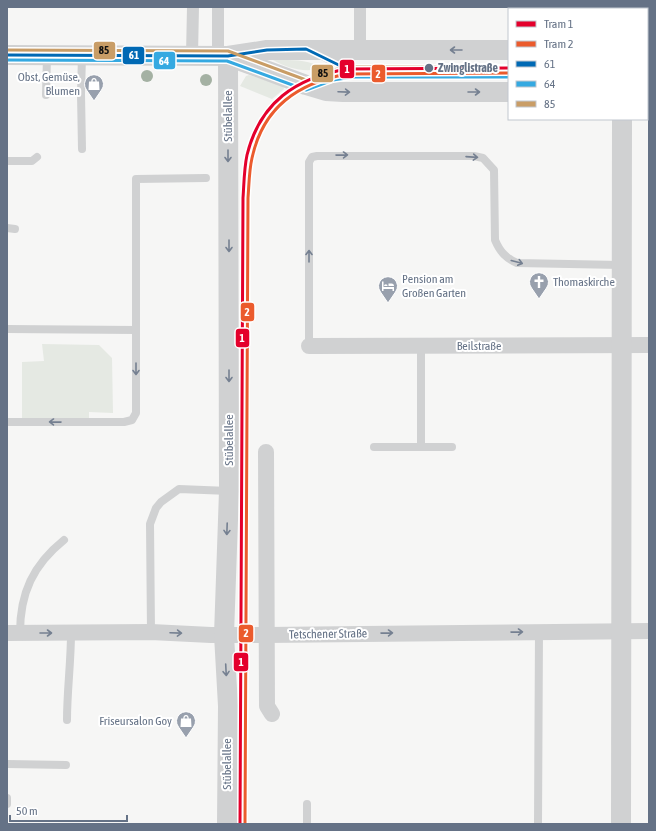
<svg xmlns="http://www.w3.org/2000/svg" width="656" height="831" font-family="'Asap Condensed',sans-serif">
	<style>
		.green { fill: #e5e9e3 }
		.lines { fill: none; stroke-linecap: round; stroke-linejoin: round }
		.service { stroke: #d0d1d2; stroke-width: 8 }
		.pedestrian { stroke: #d0d1d2; stroke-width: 12 }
		.minor { stroke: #d0d1d2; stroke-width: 16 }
		.tertiary { stroke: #d0d1d2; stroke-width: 20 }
		.bus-1-casing { stroke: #fff; stroke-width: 6 }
		.bus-2-casing { stroke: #fff; stroke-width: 6 }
		.bus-3-casing { stroke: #fff; stroke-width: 6 }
		.bus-1 { stroke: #0069b4; stroke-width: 3 }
		.bus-2 { stroke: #35a9e1; stroke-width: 3 }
		.bus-3 { stroke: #c99d66; stroke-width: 3 }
		.tram-1-casing { stroke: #fff; stroke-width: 6 }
		.tram-2-casing { stroke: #fff; stroke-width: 6 }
		.tram-1 { stroke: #e4002c; stroke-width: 3 }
		.tram-2 { stroke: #eb5b2d; stroke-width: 3 }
		.tree { fill: #a4b1a3 }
		.oneway { stroke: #758091 }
		.stop-dot { fill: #657286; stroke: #fff; stroke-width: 1.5 }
		.labels { text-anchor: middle; stroke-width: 4; stroke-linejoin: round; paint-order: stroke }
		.stop-label { font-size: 12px; font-weight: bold; fill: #657286; stroke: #fff; text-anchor: start }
		.poi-label { font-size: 12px; fill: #657286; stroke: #fff; text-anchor: end }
		.street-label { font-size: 12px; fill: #657286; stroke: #fff }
		.line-badge { stroke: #fff; stroke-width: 1.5 }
		.badge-label { font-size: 11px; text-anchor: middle; font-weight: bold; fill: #fff }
		.pale-badge-label { font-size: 11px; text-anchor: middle; font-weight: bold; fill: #111 }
	</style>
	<rect width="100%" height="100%" fill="#f6f6f5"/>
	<g class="green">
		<path d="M273,60C290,60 308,59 323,68C305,73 289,69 273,60Z"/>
		<path d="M249,75L283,86L284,89L272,99L240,86L246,76Z"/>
		<path d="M42,344L99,345L112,358L113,413L89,412V418H22V362L44,361Z"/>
	</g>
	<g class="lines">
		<g class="service">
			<path d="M322,56L353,72"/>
			<path d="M647,68H649"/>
			<path d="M311,83L332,75L353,72H509"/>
			<path d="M46,95L47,56"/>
			<path d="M82,149L81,94L82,55"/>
			<path d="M7,161H32L37,157"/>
			<path d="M7,228L15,229"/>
			<path d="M7,329L136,330"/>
			<path d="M309,346V162L312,157L317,156H474L483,158L494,170L495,240C500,252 506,258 517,263L621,265"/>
			<path d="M421,346V447"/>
			<path d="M7,422H124L132,420L136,413V179L206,178"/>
			<path d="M374,447H452"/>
			<path d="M151,632L150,524L156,508L161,502L179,489L229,491"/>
			<path d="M20,633C20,593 33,565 64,540"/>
			<path d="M67,720C67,691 71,662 71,633"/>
			<path d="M7,764L66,765"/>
			<path d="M7,804V798"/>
			<path d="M307,804V824"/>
			<path d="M538,824L539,632"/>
		</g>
		<g class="pedestrian">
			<path d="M360,7V50"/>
			<path d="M192,55L193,7"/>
			<path d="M218,55V7"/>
		</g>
		<g class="minor">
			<path d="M618,7V9"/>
			<path d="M309,346L649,345"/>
			<path d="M266,452L267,706L272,714"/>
			<path d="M7,633L151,632L211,635H266L649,631"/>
		</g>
		<g class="tertiary">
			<path d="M647,48L649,47"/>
			<path d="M7,55L228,56L267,50H509"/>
			<path d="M230,57L306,85L326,91L343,92H509"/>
			<path d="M647,87L649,86"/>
			<path d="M227,824L228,706L224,635L229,491L228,56"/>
			<path d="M621,824L622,119"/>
		</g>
		<defs>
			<path id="bus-1" d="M7,55L228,56L267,50L306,49L353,72H509"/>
			<path id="bus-2" d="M7,60L227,61L306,90L333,80L353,77H509"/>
			<path id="bus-3" d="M7,50L228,51L306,80L331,70L353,67H509"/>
		</defs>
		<use href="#bus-1" class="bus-1-casing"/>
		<use href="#bus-2" class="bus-2-casing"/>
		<use href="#bus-3" class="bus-3-casing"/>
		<use href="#bus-1" class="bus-1"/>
		<use href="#bus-2" class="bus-2"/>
		<use href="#bus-3" class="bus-3"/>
		<defs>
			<path id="tram-1" d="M240,824L243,198C244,184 244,169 247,155C260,102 296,78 347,69L509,68"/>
			<path id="tram-2" d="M245,824L248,198C249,185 249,171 252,158C263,107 298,83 347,74L509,73"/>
		</defs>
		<use href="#tram-1" class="tram-1-casing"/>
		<use href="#tram-2" class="tram-2-casing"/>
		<use href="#tram-1" class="tram-1"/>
		<use href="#tram-2" class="tram-2"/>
	</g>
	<g class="tree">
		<circle cx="147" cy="76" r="6"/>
		<circle cx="206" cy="80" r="6"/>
	</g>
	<defs><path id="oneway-shaft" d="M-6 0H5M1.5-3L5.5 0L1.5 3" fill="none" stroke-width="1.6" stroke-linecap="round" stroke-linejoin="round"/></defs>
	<g class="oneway">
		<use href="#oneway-shaft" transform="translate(456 50) rotate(-180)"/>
		<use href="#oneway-shaft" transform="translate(344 92) rotate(2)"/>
		<use href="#oneway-shaft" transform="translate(474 92)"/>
		<use href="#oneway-shaft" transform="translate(342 155) rotate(-1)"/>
		<use href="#oneway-shaft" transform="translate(228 156) rotate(90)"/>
		<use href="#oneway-shaft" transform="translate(472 157) rotate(4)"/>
		<use href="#oneway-shaft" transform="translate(229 246) rotate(90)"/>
		<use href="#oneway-shaft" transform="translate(309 256) rotate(-90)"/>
		<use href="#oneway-shaft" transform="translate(517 262) rotate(15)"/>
		<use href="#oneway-shaft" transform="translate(136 369) rotate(90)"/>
		<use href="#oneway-shaft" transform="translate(229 376) rotate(90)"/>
		<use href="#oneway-shaft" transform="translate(55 422) rotate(-179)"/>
		<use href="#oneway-shaft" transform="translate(227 529) rotate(92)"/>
		<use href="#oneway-shaft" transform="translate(517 632) rotate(-1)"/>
		<use href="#oneway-shaft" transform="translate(46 633)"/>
		<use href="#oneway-shaft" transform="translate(176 633) rotate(2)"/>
		<use href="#oneway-shaft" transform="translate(387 633) rotate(-1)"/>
		<use href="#oneway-shaft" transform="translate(226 670) rotate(87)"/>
	</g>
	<defs>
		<symbol id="shop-pin" viewBox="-11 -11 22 30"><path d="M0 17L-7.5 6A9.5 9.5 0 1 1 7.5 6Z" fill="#98a0ad" stroke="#fff"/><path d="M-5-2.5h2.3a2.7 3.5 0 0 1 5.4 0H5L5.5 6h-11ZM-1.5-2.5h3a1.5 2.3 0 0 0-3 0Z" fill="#fff"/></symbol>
		<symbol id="church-pin" viewBox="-11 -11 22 30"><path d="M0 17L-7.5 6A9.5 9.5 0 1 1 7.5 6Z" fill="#98a0ad" stroke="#fff"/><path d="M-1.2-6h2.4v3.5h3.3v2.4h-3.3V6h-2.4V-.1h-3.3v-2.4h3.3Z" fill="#fff"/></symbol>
		<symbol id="hotel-pin" viewBox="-11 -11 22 30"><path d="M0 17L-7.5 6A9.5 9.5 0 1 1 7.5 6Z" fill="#98a0ad" stroke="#fff"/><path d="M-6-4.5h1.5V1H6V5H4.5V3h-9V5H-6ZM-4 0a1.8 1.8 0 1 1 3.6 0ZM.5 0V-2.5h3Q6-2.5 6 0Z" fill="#fff"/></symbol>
	</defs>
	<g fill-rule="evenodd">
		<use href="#shop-pin" x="83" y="73" width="22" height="30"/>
		<use href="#church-pin" x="528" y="271" width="22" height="30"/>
		<use href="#hotel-pin" x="377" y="275" width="22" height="30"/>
		<use href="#shop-pin" x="175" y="710" width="22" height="30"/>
	</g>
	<circle class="stop-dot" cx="429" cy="68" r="5"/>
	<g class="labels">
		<g class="stop-label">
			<text x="438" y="72">Zwinglistraße</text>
		</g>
		<g class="poi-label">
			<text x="80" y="81">Obst, Gemüse,<tspan x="80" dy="14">Blumen</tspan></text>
			<text x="402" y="283" text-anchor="start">Pension am<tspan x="402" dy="14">Großen Garten</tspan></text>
			<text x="553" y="286" text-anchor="start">Thomaskirche</text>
			<text x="172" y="725">Friseursalon Goy</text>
		</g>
		<g class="street-label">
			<text transform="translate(228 116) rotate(-90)" y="4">Stübelallee</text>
			<text x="479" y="350">Beilstraße</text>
			<text transform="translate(229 440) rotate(-90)" y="4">Stübelallee</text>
			<text transform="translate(328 634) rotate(-1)" y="4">Tetschener Straße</text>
			<text transform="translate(227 764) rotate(-90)" y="4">Stübelallee</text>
		</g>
	</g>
	<g class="line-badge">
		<rect x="93" y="41" width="23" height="19" rx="4" fill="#c99d66"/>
		<rect x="122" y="46" width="23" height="19" rx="4" fill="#0069b4"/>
		<rect x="153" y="51" width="23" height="19" rx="4" fill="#35a9e1"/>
		<rect x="339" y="59" width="16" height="20" rx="4" fill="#e4002c"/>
		<rect x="311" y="64" width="23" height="19" rx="4" fill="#c99d66"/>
		<rect x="371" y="64" width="15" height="19" rx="4" fill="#eb5b2d"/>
		<rect x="240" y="302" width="15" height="20" rx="4" fill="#eb5b2d"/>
		<rect x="235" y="328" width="15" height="20" rx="4" fill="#e4002c"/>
		<rect x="238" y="624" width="16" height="19" rx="4" fill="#eb5b2d"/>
		<rect x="233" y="652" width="16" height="20" rx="4" fill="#e4002c"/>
	</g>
	<g class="badge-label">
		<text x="134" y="59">61</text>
		<text x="164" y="65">64</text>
		<text x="347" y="73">1</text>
		<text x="378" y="78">2</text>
		<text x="247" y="316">2</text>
		<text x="242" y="342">1</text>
		<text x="246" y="637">2</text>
		<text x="241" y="666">1</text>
	</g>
	<g class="pale-badge-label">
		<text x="104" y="54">85</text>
		<text x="323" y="77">85</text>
	</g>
	<rect width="656" height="831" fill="none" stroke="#657286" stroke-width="16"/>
	<rect x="508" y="8" width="140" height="112" fill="#ffffff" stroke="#c1c7cf"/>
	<rect x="516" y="21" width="20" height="6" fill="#e4002c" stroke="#c1c7cf"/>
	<text x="544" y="28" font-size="12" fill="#657286">Tram 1</text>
	<rect x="516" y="41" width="20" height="6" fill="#eb5b2d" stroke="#c1c7cf"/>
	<text x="544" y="48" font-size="12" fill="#657286">Tram 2</text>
	<rect x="516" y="61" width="20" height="6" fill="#0069b4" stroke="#c1c7cf"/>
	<text x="544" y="68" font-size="12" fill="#657286">61</text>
	<rect x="516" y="81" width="20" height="6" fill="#35a9e1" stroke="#c1c7cf"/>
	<text x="544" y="88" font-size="12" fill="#657286">64</text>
	<rect x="516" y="101" width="20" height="6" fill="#c99d66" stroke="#c1c7cf"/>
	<text x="544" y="108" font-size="12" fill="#657286">85</text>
	<path d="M10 815v6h117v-6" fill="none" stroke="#657286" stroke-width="2"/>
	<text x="16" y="815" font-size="12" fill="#657286" stroke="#ffffff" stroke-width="3" paint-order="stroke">50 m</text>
</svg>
